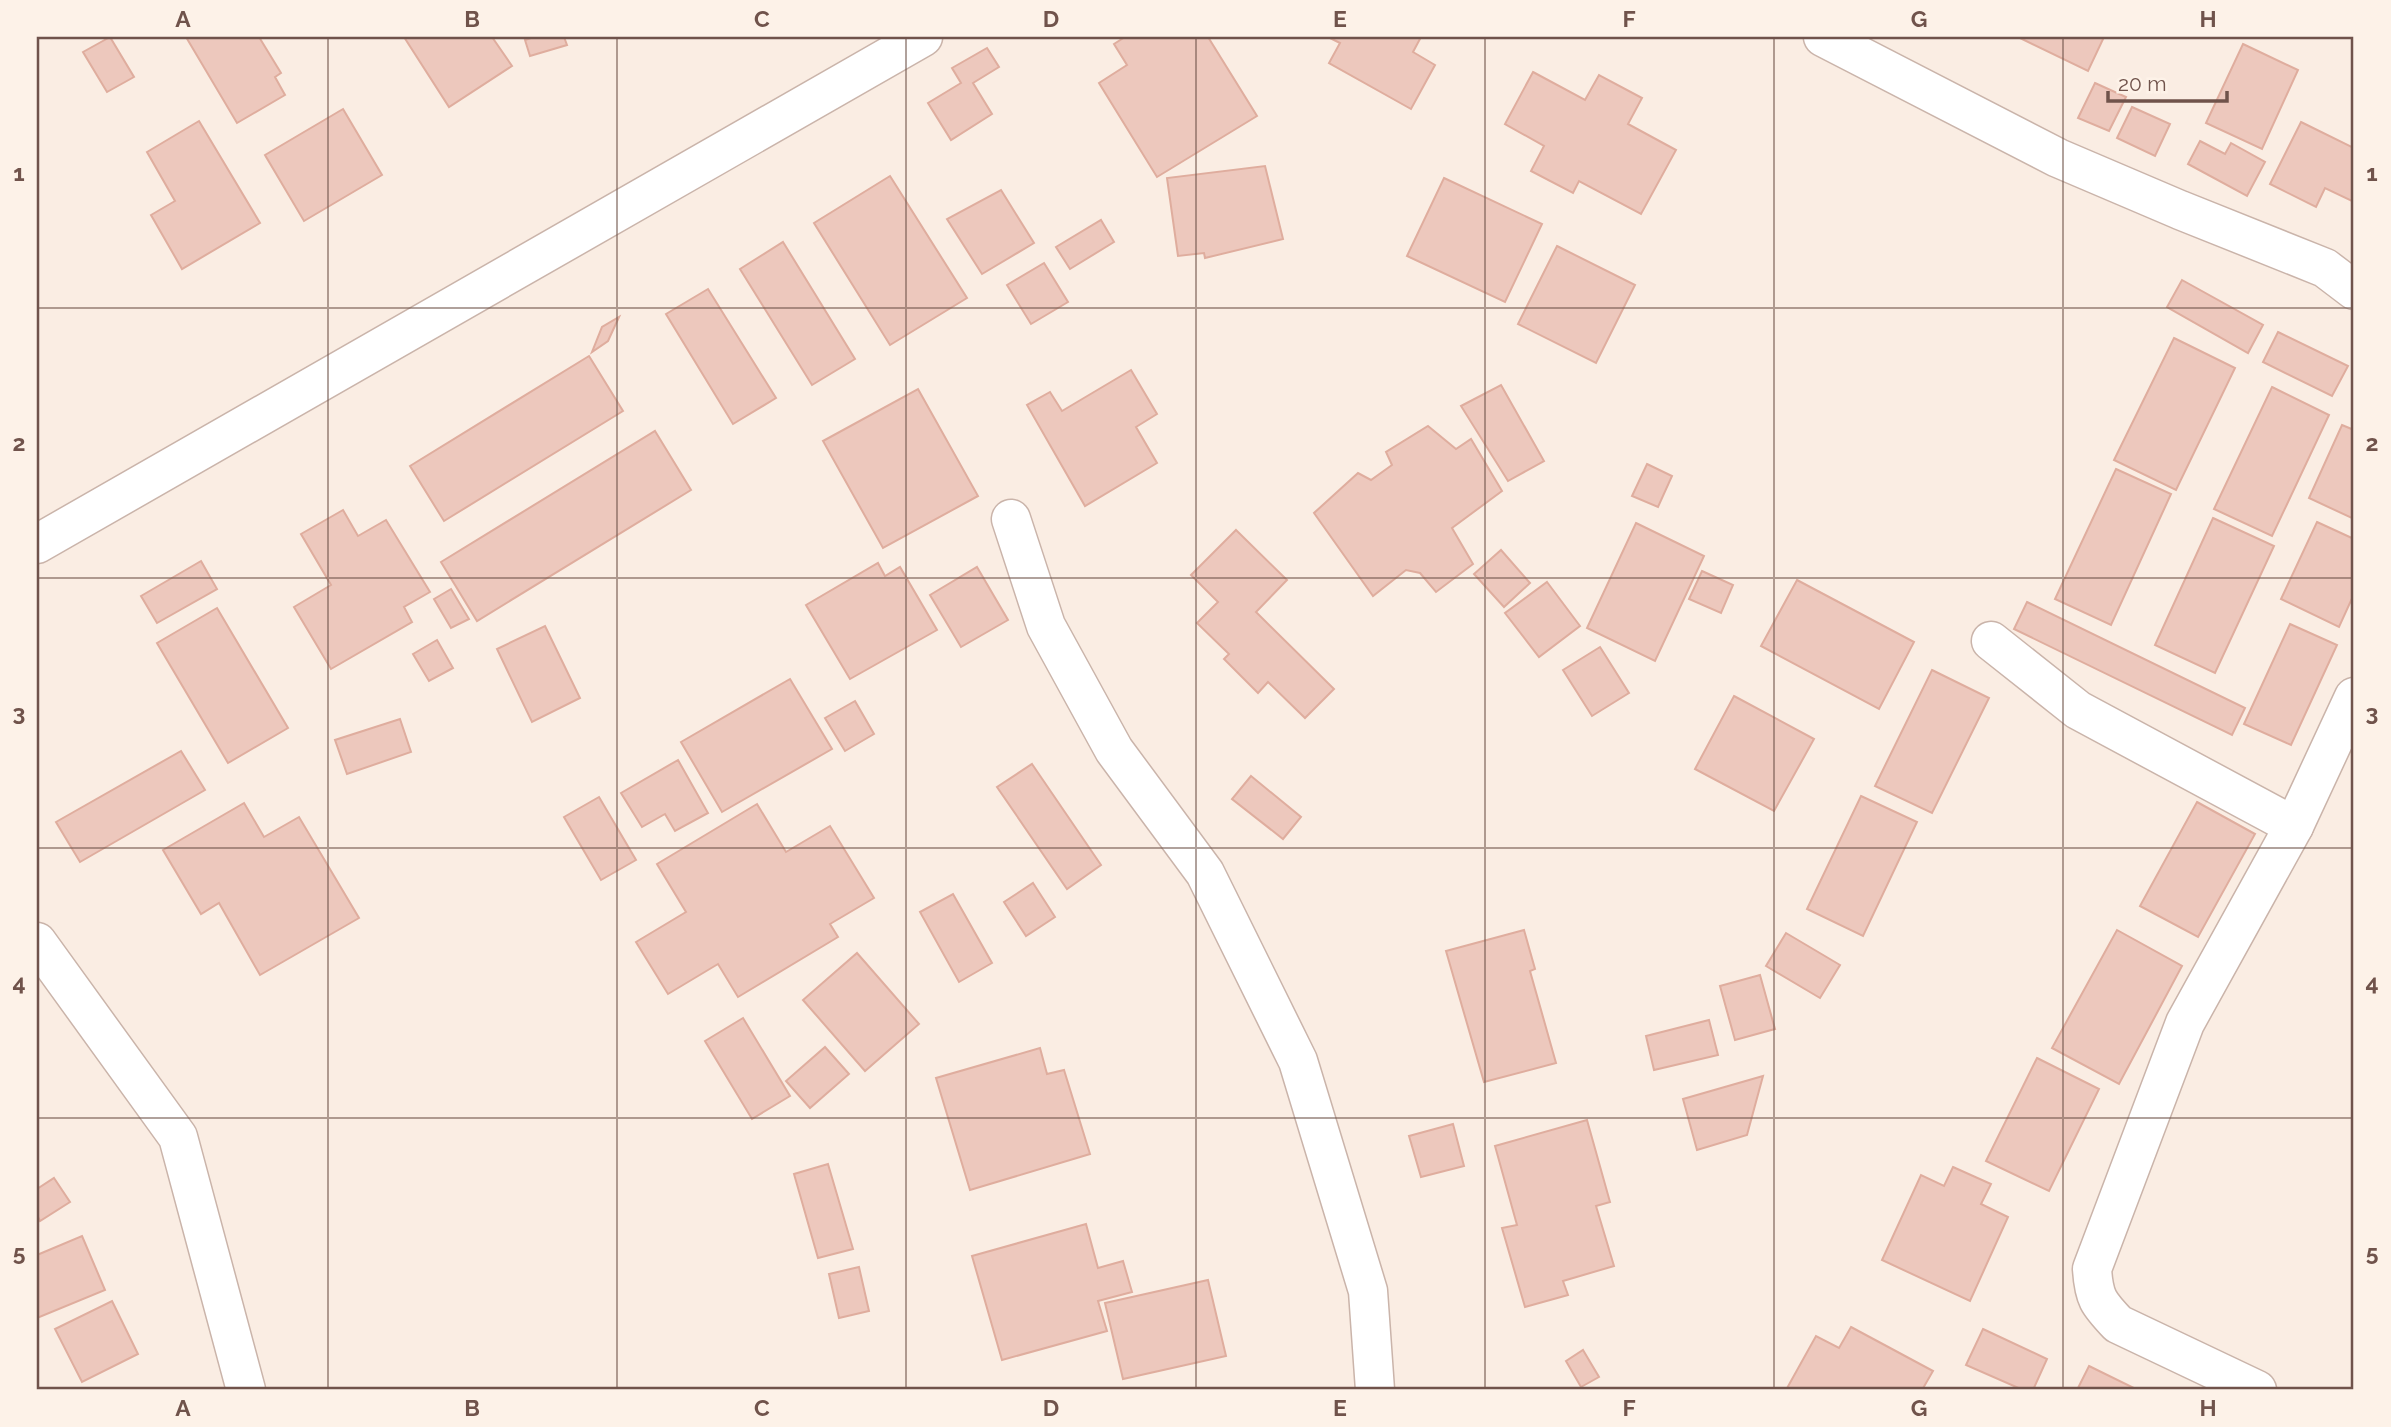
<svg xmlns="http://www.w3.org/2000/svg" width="2391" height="1427" font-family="Raleway,sans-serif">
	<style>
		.building { fill: #edc8bd; stroke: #dfad9e; stroke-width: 2 }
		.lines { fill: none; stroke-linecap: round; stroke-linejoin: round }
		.minor-casing { stroke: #cab4aa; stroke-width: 41 }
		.tertiary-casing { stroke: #cab4aa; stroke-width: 41 }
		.minor { stroke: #fff; stroke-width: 38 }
		.tertiary { stroke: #fff; stroke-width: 38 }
		.grid { fill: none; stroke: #70534b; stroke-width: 2; stroke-opacity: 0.55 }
		.neatline { fill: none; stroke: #70534b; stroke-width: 2.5 }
		.grid-label { font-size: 23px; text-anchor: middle; font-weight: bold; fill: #70534b }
	</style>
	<rect width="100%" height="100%" fill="#faede3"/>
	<g class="building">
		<path d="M110,37L134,77L107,92L83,52Z"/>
		<path d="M186,37H259L281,73L275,77L285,95L237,123Z"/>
		<path d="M404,37H492L512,66L449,107Z"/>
		<path d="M534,37H564L567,45L530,56L525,40Z"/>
		<path d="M1125,37H1208L1257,116L1157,177L1099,83L1127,65L1114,44Z"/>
		<path d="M1328,37H1421L1413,52L1435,65L1411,109L1329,63L1340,43Z"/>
		<path d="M2018,37H2104L2088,71Z"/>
		<path d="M2243,44L2298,70L2262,149L2206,123Z"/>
		<path d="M987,48L999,67L973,83L992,114L951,140L928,103L961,83L952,68Z"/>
		<path d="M1533,72L1585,100L1599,75L1642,98L1628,124L1676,150L1641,214L1579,181L1573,193L1531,171L1544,146L1505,124Z"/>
		<path d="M2095,83L2126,97L2109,131L2078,118Z"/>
		<path d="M2132,107L2170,124L2155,156L2117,138Z"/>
		<path d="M343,109L382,175L304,221L265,155Z"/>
		<path d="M199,121L260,223L182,269L151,215L175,201L147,152Z"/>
		<path d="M2301,122L2354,148V202L2325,188L2316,207L2270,184Z"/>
		<path d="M2200,141L2225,154L2231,143L2265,162L2247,196L2188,164Z"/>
		<path d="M1265,166L1283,239L1205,258L1204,253L1178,256L1167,178Z"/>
		<path d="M890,176L967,298L890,345L814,223Z"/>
		<path d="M1444,178L1542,224L1505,302L1407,256Z"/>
		<path d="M1001,190L1034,243L982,274L947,219Z"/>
		<path d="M1101,220L1114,242L1070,269L1056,247Z"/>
		<path d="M783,242L855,359L812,385L740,269Z"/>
		<path d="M1557,246L1635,285L1596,363L1518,324Z"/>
		<path d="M1044,263L1068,302L1031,324L1007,285Z"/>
		<path d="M2182,280L2263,325L2248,353L2167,307Z"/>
		<path d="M708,289L776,398L733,424L666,314Z"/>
		<path d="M619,317L608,341L592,352L602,327Z"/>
		<path d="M2278,332L2348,366L2332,396L2263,362Z"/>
		<path d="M2174,338L2235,368L2176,490L2114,460Z"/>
		<path d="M589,356L623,411L444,521L410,466Z"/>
		<path d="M1131,370L1157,414L1136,427L1157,463L1085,506L1027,405L1050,392L1062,411Z"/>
		<path d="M1501,385L1544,461L1508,481L1461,406Z"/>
		<path d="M2272,387L2329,415L2272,536L2214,509Z"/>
		<path d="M918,389L978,496L883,548L823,441Z"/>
		<path d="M2342,425L2354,430V519L2309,498Z"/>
		<path d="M1428,426L1456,449L1471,439L1502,491L1452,528L1473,564L1436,592L1420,573L1406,570L1373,596L1314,513L1358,473L1371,480L1392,465L1386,452Z"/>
		<path d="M655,431L691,490L477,621L441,562Z"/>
		<path d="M1647,464L1672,476L1658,507L1632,496Z"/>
		<path d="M2116,469L2171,494L2111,625L2055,599Z"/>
		<path d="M343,510L358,536L386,520L430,592L404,607L412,622L331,669L294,607L331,585L301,534Z"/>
		<path d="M2213,518L2274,546L2215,673L2155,645Z"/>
		<path d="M2317,522L2354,539V594L2339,627L2281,599Z"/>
		<path d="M1636,523L1704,556L1655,661L1587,628Z"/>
		<path d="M1236,530L1287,580L1256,612L1334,689L1305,718L1268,682L1258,693L1224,659L1229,654L1197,623L1218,602L1191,575Z"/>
		<path d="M1501,550L1530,583L1504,607L1474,574Z"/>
		<path d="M201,561L217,589L157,623L141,596Z"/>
		<path d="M878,563L885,576L900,567L937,630L850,679L806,605Z"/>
		<path d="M977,567L1008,620L961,647L930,595Z"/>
		<path d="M1702,571L1733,585L1721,613L1689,599Z"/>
		<path d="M1797,580L1914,642L1879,709L1761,646Z"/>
		<path d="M1547,582L1580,626L1539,657L1505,613Z"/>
		<path d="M451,589L469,619L451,628L434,599Z"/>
		<path d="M2027,602L2245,708L2232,735L2014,629Z"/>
		<path d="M217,608L288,728L228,763L157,643Z"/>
		<path d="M2290,624L2337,645L2291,745L2244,724Z"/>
		<path d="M545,626L580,698L532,722L497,649Z"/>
		<path d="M437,640L453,668L429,681L413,654Z"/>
		<path d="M1600,647L1629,693L1592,716L1563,670Z"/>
		<path d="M1932,670L1989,698L1932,813L1875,786Z"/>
		<path d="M790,679L832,749L722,812L681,742Z"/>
		<path d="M1734,696L1814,739L1774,811L1695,769Z"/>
		<path d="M855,701L874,734L845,751L825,718Z"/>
		<path d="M400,719L411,752L347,774L335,740Z"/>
		<path d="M181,751L205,790L80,862L56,822Z"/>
		<path d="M678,760L708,813L675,831L665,814L642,827L621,793Z"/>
		<path d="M1032,764L1101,865L1067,889L997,787Z"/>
		<path d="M1251,776L1301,817L1283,839L1232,799Z"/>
		<path d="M1861,796L1917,822L1863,936L1807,909Z"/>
		<path d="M599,797L636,860L601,880L564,817Z"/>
		<path d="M2197,802L2255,834L2198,937L2140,906Z"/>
		<path d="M244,803L264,837L299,817L359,918L260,975L219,903L201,914L163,850Z"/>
		<path d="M757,804L786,852L830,826L874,898L830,924L838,937L738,997L718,964L668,994L636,942L686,912L657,864Z"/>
		<path d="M1033,883L1055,917L1026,936L1004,902Z"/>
		<path d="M953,894L992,963L959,982L920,912Z"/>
		<path d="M1524,930L1535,969L1530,971L1556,1063L1484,1082L1446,951Z"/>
		<path d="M2117,930L2182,966L2119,1084L2052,1048Z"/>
		<path d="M1786,933L1840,965L1820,998L1766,966Z"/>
		<path d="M857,953L919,1024L865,1071L803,1000Z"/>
		<path d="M1760,975L1775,1029L1735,1040L1720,986Z"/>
		<path d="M743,1018L790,1096L752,1119L705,1041Z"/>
		<path d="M1709,1020L1718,1055L1654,1070L1646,1036Z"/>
		<path d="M825,1047L849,1074L810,1108L786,1081Z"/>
		<path d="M1040,1048L1047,1074L1064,1070L1090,1154L970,1190L936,1078Z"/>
		<path d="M2037,1058L2099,1089L2049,1191L1986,1161Z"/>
		<path d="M1763,1076L1747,1135L1697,1150L1683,1099Z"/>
		<path d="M1587,1120L1610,1202L1596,1206L1614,1266L1563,1281L1568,1295L1525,1307L1502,1228L1517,1225L1495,1146Z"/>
		<path d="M1453,1124L1464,1166L1421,1177L1409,1136Z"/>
		<path d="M828,1164L853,1249L818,1258L794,1174Z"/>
		<path d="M1953,1167L1991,1184L1981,1204L2008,1217L1970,1301L1882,1260L1921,1175L1944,1186Z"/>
		<path d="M54,1178L70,1202L40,1221L37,1215V1189Z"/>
		<path d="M1086,1224L1098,1268L1123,1261L1132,1292L1098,1301L1107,1331L1002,1360L972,1256Z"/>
		<path d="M82,1236L105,1290L37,1318V1255Z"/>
		<path d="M859,1267L869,1311L839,1318L829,1274Z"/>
		<path d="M1208,1280L1226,1356L1123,1379L1105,1303Z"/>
		<path d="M112,1301L138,1354L82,1382L55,1329Z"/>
		<path d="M1851,1327L1933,1371L1922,1390H1786L1816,1336L1839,1348Z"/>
		<path d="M1983,1329L2047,1359L2033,1390H2023L1966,1365Z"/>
		<path d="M1583,1350L1599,1377L1581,1387L1566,1361Z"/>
		<path d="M2089,1366L2136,1389L2135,1390H2077Z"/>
	</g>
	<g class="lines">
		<defs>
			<g id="minor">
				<path d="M1823,37L2058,158L2180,210L2325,268L2354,290"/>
				<path d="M1011,519L1046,626L1114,750L1205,873L1298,1061L1368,1291L1375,1390"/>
				<path d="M1991,641L2078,710L2294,826"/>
				<path d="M2257,1390L2118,1324C2098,1303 2094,1298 2092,1269L2185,1023L2294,826L2354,697"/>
			</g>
			<g id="tertiary">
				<path d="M37,544L923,37"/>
				<path d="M37,942L178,1137L246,1390"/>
			</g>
		</defs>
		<use href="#minor" class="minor-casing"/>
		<use href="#tertiary" class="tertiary-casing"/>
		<use href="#minor" class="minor"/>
		<use href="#tertiary" class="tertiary"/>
	</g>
	<path class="grid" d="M328,37V1390M617,37V1390M906,37V1390M1196,37V1390M1485,37V1390M1774,37V1390M2063,37V1390M37,308H2354M37,578H2354M37,848H2354M37,1118H2354"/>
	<rect width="2391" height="1427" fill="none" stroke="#fdf2e8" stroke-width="77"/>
	<path d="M2108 91v10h119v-10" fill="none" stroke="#70534b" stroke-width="3.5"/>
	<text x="2118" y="91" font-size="21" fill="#70534b" stroke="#fdf2e8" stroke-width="5" paint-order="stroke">20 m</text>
	<rect x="38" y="38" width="2314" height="1350" class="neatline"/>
	<g class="grid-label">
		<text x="183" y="27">A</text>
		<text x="472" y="27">B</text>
		<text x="762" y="27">C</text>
		<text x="1051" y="27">D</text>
		<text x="1340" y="27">E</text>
		<text x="1629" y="27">F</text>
		<text x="1919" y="27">G</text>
		<text x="2208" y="27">H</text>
		<text x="19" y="181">1</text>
		<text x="2372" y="181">1</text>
		<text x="19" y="451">2</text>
		<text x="2372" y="451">2</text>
		<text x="19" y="721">3</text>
		<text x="2372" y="721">3</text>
		<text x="19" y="991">4</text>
		<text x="2372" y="991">4</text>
		<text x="19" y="1261">5</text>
		<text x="2372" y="1261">5</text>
		<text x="183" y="1416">A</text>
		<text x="472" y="1416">B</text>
		<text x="762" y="1416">C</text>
		<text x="1051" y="1416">D</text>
		<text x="1340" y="1416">E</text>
		<text x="1629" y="1416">F</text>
		<text x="1919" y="1416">G</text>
		<text x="2208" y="1416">H</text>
	</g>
</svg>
